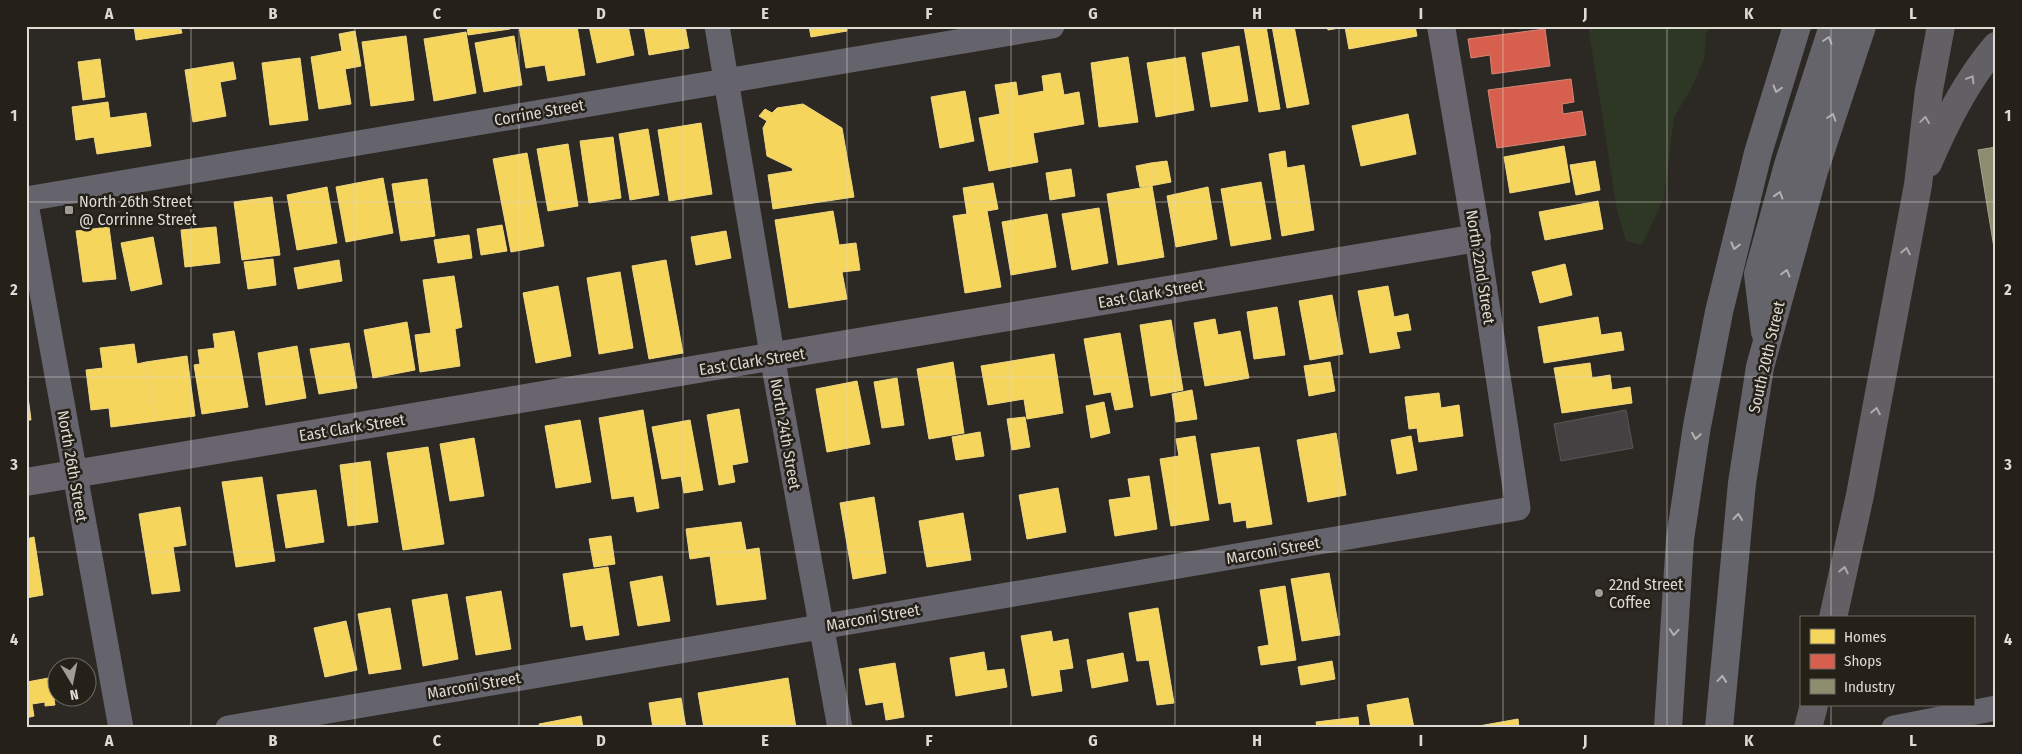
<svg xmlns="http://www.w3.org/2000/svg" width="2022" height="754" font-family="'Fira Sans Condensed',sans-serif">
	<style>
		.green { fill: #2e3724 }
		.homes { fill: #f6d55c; stroke: #efd780 }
		.shops { fill: #d6604d; stroke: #d88576 }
		.industry { fill: #8c8c6e; stroke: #a5a48d }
		.building { fill: #434141; stroke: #595756 }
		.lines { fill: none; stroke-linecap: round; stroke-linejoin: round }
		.street { stroke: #65646c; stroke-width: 25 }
		.secondary { stroke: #68656f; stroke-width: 28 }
		.primary { stroke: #66646b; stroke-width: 28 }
		.highway { stroke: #626065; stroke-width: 28 }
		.oneway { stroke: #b4b1b0 }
		.oneway2 { stroke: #acaaa8 }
		.grid { fill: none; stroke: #dedbd5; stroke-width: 1; stroke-opacity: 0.55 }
		.poi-dot { fill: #a09d97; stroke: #252018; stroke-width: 2 }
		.labels { text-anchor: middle; stroke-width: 5; stroke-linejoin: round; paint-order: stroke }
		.street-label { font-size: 16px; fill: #dedbd5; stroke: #252018 }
		.poi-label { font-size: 16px; fill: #dedbd5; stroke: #252018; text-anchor: start }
		.neatline { fill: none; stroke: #dedbd5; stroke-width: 2 }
		.grid-label { font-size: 16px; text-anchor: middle; font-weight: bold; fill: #dedbd5 }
	</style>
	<rect width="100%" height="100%" fill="#2c2924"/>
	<path class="green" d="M1590,26H1709L1706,35L1704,60L1691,89L1674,117L1664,198L1642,245L1626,241L1617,210L1589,31Z"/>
	<g class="homes">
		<path d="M134,26H180L182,33L136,40Z"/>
		<path d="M467,26H510V29L468,35Z"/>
		<path d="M519,26H577L585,75L548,81L545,65L526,68Z"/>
		<path d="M589,26H628L634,55L597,63Z"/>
		<path d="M644,26H685L689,48L649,55Z"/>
		<path d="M809,26H846L847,31L811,37Z"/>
		<path d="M1266,26L1280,109L1259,112L1244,27Z"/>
		<path d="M1272,26H1294L1309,104L1287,108Z"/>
		<path d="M1327,26H1415L1417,36L1349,49L1345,27L1328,30Z"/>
		<path d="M355,31L361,66L345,69L351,104L319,109L311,57L342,51L339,34Z"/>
		<path d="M466,32L476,93L434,101L424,39Z"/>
		<path d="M406,36L414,100L371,106L362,42Z"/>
		<path d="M514,36L522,85L484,92L475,43Z"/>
		<path d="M1239,46L1248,101L1211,107L1202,53Z"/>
		<path d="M1128,57L1138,122L1099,127L1091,63Z"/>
		<path d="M1185,57L1194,110L1156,117L1147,63Z"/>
		<path d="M300,58L308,120L270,125L262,63Z"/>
		<path d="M100,59L105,97L83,100L78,62Z"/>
		<path d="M233,62L236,79L220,82L226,116L193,122L185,70Z"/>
		<path d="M1060,73L1064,95L1079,92L1084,124L1033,133L1038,162L989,171L979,118L1000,114L995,85L1016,82L1018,96L1044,91L1042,76Z"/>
		<path d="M965,91L974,141L940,148L931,97Z"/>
		<path d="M108,102L110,118L146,113L151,146L97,154L94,137L76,140L72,107Z"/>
		<path d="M803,104L842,128L854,197L773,209L768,175L793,171L792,168L767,156L763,128L767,121L759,116L765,109L772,113L777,108Z"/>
		<path d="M1408,114L1416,154L1361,166L1352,126Z"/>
		<path d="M701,123L712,194L669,201L658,130Z"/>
		<path d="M648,129L659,195L630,200L619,134Z"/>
		<path d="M613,137L621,198L589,203L580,141Z"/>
		<path d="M568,144L578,206L548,211L537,149Z"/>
		<path d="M1564,146L1570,182L1510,193L1504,157Z"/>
		<path d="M1285,151L1287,168L1304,165L1314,230L1282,236L1269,154Z"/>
		<path d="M527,153L544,246L511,252L493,159Z"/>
		<path d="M1167,161L1171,182L1155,185L1151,163Z"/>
		<path d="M1595,161L1600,190L1576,195L1570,165Z"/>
		<path d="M1151,163L1155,185L1140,187L1136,166Z"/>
		<path d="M1071,169L1075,196L1050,200L1046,173Z"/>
		<path d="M383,178L393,233L346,242L336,187Z"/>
		<path d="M427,179L435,236L401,241L392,184Z"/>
		<path d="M1261,182L1271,239L1231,246L1221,189Z"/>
		<path d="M993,183L998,209L987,211L1001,287L965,293L953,216L967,214L963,188Z"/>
		<path d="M1152,186L1164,257L1118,265L1107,194Z"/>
		<path d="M327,187L337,243L297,250L287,195Z"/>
		<path d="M1208,187L1217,239L1176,247L1167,196Z"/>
		<path d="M272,197L280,255L242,260L234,202Z"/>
		<path d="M1598,201L1603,229L1545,240L1539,212Z"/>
		<path d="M1099,208L1108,263L1072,270L1062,214Z"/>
		<path d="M833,211L839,245L856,243L860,270L842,272L847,299L789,308L775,220Z"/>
		<path d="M1047,214L1056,267L1011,275L1002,222Z"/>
		<path d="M502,225L507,251L481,255L477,229Z"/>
		<path d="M109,227L116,279L83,282L76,231Z"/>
		<path d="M216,227L220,263L185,267L181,230Z"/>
		<path d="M726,231L731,258L696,265L691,237Z"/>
		<path d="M469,235L472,258L438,263L434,240Z"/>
		<path d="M153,237L162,284L131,291L121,243Z"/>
		<path d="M273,259L276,285L248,289L244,262Z"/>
		<path d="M339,260L342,281L298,289L294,268Z"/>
		<path d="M666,260L683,353L649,359L632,266Z"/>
		<path d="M1565,264L1572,295L1540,303L1532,272Z"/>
		<path d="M620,272L633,348L599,354L587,278Z"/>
		<path d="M454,276L462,327L455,329L460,366L420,372L415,335L431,333L423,280Z"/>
		<path d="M558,286L571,356L536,363L523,293Z"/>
		<path d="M1388,286L1394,317L1408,314L1411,330L1396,332L1400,348L1370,353L1358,291Z"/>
		<path d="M1332,295L1343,354L1310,360L1299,301Z"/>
		<path d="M1277,307L1285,355L1254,359L1247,312Z"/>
		<path d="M1598,317L1601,335L1621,332L1624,350L1544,363L1538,327Z"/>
		<path d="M1215,319L1218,335L1240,331L1249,378L1205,386L1194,323Z"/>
		<path d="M1171,320L1183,390L1151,396L1140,325Z"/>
		<path d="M407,322L415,370L373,378L364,330Z"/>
		<path d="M234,331L248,407L202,414L194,365L200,364L198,350L215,348L213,334Z"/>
		<path d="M1120,333L1133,407L1115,410L1111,392L1094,395L1084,339Z"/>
		<path d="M349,343L357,388L319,394L310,349Z"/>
		<path d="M134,344L137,364L146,362L156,421L111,427L109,408L91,410L86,370L103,368L100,348Z"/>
		<path d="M297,346L306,398L266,405L258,353Z"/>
		<path d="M1054,354L1063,413L1027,419L1024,399L988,405L981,366Z"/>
		<path d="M187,356L195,416L156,421L146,362Z"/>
		<path d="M953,362L964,433L929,439L917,369Z"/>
		<path d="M1330,362L1335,391L1309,396L1304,366Z"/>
		<path d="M1590,363L1592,378L1610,375L1612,390L1630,387L1632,403L1562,413L1554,368Z"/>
		<path d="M897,378L904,425L882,428L874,382Z"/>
		<path d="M26,381L31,420H26Z"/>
		<path d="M857,381L870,444L827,452L816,389Z"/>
		<path d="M1192,390L1197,419L1176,422L1172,394Z"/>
		<path d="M1439,393L1441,408L1459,405L1463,436L1419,442L1417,428L1409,429L1405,397Z"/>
		<path d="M1104,402L1110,433L1091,438L1086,406Z"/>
		<path d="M739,409L748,462L732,465L735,482L719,485L707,415Z"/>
		<path d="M643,410L659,508L637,512L634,496L612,499L599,418Z"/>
		<path d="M1025,417L1030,447L1012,450L1007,419Z"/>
		<path d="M580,420L591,482L556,488L545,426Z"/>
		<path d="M690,420L703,490L684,493L681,476L662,479L652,427Z"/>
		<path d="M980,432L984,456L956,460L952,437Z"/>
		<path d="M1336,433L1346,495L1308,502L1297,440Z"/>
		<path d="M1195,436L1209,520L1171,526L1160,459L1179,456L1176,439Z"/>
		<path d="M1411,436L1417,470L1397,474L1391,440Z"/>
		<path d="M474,438L484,496L450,501L440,444Z"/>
		<path d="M428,447L444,544L403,550L387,453Z"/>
		<path d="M1259,447L1272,524L1247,528L1246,520L1234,522L1231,502L1219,504L1211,454Z"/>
		<path d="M370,461L378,522L348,526L340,465Z"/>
		<path d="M1149,476L1157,529L1115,536L1109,500L1131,497L1128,479Z"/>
		<path d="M262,477L275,561L236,567L222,482Z"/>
		<path d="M1058,488L1066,532L1027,539L1019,495Z"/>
		<path d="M316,490L324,542L286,548L277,495Z"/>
		<path d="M874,497L886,573L853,579L840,503Z"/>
		<path d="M180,507L186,545L173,547L180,591L152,594L139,514Z"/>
		<path d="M963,513L971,560L927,567L919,521Z"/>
		<path d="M741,522L746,550L759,548L766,599L717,605L710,556L690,559L686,529Z"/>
		<path d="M611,536L615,564L594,567L589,539Z"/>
		<path d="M34,537L43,595L26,598V539Z"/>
		<path d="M608,567L619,635L586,640L583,625L571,627L563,574Z"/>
		<path d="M1329,573L1340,635L1302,641L1291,579Z"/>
		<path d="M662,576L670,621L638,626L630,582Z"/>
		<path d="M1285,586L1296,660L1261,665L1258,647L1269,645L1260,590Z"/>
		<path d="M501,591L511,649L476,655L466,597Z"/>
		<path d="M447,594L458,659L423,666L412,600Z"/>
		<path d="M390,608L401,669L369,674L358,614Z"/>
		<path d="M1158,608L1174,703L1157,705L1149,660L1137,661L1129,613Z"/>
		<path d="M346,621L357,670L325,677L314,628Z"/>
		<path d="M1051,631L1053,642L1068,639L1073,668L1059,670L1062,691L1032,696L1021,636Z"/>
		<path d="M984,652L987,671L1004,669L1007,687L956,696L950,658Z"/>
		<path d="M1123,653L1128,681L1092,688L1087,660Z"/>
		<path d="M1332,661L1335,679L1301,685L1298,667Z"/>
		<path d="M895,663L904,717L886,720L883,702L866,705L859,669Z"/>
		<path d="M54,677L58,699L54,700L55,705L45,706V702L32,704L34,716L26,718V679L27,682Z"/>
		<path d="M788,678L796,728H704L698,693Z"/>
		<path d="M681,698L686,728H653L649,703Z"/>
		<path d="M1408,698L1414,728H1371L1367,705Z"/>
		<path d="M581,716L583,728H540L539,724Z"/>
		<path d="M1358,717L1359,728H1317L1316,722Z"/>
		<path d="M1518,719L1519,728H1479V726Z"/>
	</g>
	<g class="shops">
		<path d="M1545,29L1550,66L1492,74L1490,55L1471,58L1468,39Z"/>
		<path d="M1571,79L1574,102L1562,104L1563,114L1582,111L1586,135L1497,148L1488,90Z"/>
	</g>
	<path class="industry" d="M1996,147V260L1978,150Z"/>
	<path class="building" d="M1626,410L1633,448L1561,461L1554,424Z"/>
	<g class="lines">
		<g class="street">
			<path d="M717,26L776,378L840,728"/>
			<path d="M26,199L1052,26"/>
			<path d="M26,204L121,728"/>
			<path d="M228,728L1518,508L1477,238"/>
			<path d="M1894,728L1996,708"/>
		</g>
		<path class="secondary" d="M26,482L1477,238L1441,26"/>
		<g class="primary">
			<path d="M1765,332L1758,274L1788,165L1833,26"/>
			<path d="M1668,728L1680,539L1697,426L1719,312L1758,153L1797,26"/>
			<path d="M1719,728L1742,483L1760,367L1814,171L1862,26"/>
		</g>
		<g class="highway">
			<path d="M1928,163C1946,122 1966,81 1996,46"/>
			<path d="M1833,618L1860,495L1918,185L1929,90L1941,26"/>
			<path d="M1808,728L1814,705"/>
		</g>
	</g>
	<defs><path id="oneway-chevron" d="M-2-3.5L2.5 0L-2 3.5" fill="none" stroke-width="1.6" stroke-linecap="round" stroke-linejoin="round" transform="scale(1.25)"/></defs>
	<g class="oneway">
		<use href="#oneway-chevron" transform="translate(1828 40) rotate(-72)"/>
		<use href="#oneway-chevron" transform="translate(1777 89) rotate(106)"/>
		<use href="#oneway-chevron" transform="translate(1832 117) rotate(-72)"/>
		<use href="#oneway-chevron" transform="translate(1779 195) rotate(-73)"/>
		<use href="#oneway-chevron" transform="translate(1735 246) rotate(104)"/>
		<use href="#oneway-chevron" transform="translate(1786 273) rotate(-75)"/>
		<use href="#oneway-chevron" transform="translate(1696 436) rotate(99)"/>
		<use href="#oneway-chevron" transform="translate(1738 517) rotate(-84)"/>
		<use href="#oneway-chevron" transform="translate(1674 632) rotate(94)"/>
		<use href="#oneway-chevron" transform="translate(1722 679) rotate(-85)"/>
	</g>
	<g class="oneway2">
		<use href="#oneway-chevron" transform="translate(1971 79) rotate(-59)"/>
		<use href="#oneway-chevron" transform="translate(1925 120) rotate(-82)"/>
		<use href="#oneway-chevron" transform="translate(1906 251) rotate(-79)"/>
		<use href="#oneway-chevron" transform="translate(1876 411) rotate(-79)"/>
		<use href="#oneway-chevron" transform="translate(1844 570) rotate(-78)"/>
	</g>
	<path class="grid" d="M191,26V728M355,26V728M519,26V728M683,26V728M847,26V728M1011,26V728M1175,26V728M1339,26V728M1503,26V728M1667,26V728M1831,26V618M26,202H1996M26,377H1996M26,552H1996M1831,705V728"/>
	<g class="poi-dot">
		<rect x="64" y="205" width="10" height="10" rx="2.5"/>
		<circle cx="1599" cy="593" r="5"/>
	</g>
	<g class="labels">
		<g class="street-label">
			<text transform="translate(539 112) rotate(-10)" y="6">Corrine Street</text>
			<text transform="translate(1481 267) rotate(81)" y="6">North 22nd Street</text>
			<text transform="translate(1151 293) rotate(-10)" y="6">East Clark Street</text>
			<text transform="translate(1766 357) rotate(-77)" y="6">South 20th Street</text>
			<text transform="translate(752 361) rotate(-9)" y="6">East Clark Street</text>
			<text transform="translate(352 427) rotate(-9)" y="6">East Clark Street</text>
			<text transform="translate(786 434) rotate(80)" y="6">North 24th Street</text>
			<text transform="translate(73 466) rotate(80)" y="6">North 26th Street</text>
			<text transform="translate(1273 550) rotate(-10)" y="6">Marconi Street</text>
			<text transform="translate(873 617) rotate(-10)" y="6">Marconi Street</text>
			<text transform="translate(474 685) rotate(-10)" y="6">Marconi Street</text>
		</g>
		<g class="poi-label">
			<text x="79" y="207">North 26th Street<tspan x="79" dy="18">@ Corrinne Street</tspan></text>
			<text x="1609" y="590">22nd Street<tspan x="1609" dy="18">Coffee</tspan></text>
		</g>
	</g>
	<rect width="2022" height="754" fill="none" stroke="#252018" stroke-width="55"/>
	<rect x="1800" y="616" width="175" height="90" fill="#252018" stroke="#6f6b64"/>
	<rect x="1810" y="629" width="25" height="15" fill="#f6d55c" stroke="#6f6b64"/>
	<text x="1844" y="642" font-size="15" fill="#dedbd5">Homes</text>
	<rect x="1810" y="654" width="25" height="15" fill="#d6604d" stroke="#6f6b64"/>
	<text x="1844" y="666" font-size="15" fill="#dedbd5">Shops</text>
	<rect x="1810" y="679" width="25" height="15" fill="#8c8c6e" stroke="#6f6b64"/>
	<text x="1844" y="692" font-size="15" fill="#dedbd5">Industry</text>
	<g transform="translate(72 682) rotate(170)"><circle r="24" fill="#252018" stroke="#6f6b64"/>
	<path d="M0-4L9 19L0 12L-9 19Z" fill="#a09d97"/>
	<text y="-8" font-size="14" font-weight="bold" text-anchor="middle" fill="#dedbd5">N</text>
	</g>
	<rect x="28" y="28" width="1966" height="698" class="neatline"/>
	<g class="grid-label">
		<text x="109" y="19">A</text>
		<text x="273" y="19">B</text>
		<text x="437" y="19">C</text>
		<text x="601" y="19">D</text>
		<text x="765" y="19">E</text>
		<text x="929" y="19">F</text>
		<text x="1093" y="19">G</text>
		<text x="1257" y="19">H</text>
		<text x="1421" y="19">I</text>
		<text x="1585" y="19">J</text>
		<text x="1749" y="19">K</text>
		<text x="1913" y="19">L</text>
		<text x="14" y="121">1</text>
		<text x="2008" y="121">1</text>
		<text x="14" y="295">2</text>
		<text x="2008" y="295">2</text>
		<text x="14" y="470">3</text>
		<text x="2008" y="470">3</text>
		<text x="14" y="645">4</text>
		<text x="2008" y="645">4</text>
		<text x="109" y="746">A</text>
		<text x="273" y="746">B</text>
		<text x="437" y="746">C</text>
		<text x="601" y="746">D</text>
		<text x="765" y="746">E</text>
		<text x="929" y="746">F</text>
		<text x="1093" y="746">G</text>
		<text x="1257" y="746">H</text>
		<text x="1421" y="746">I</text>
		<text x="1585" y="746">J</text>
		<text x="1749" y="746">K</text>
		<text x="1913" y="746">L</text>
	</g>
</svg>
